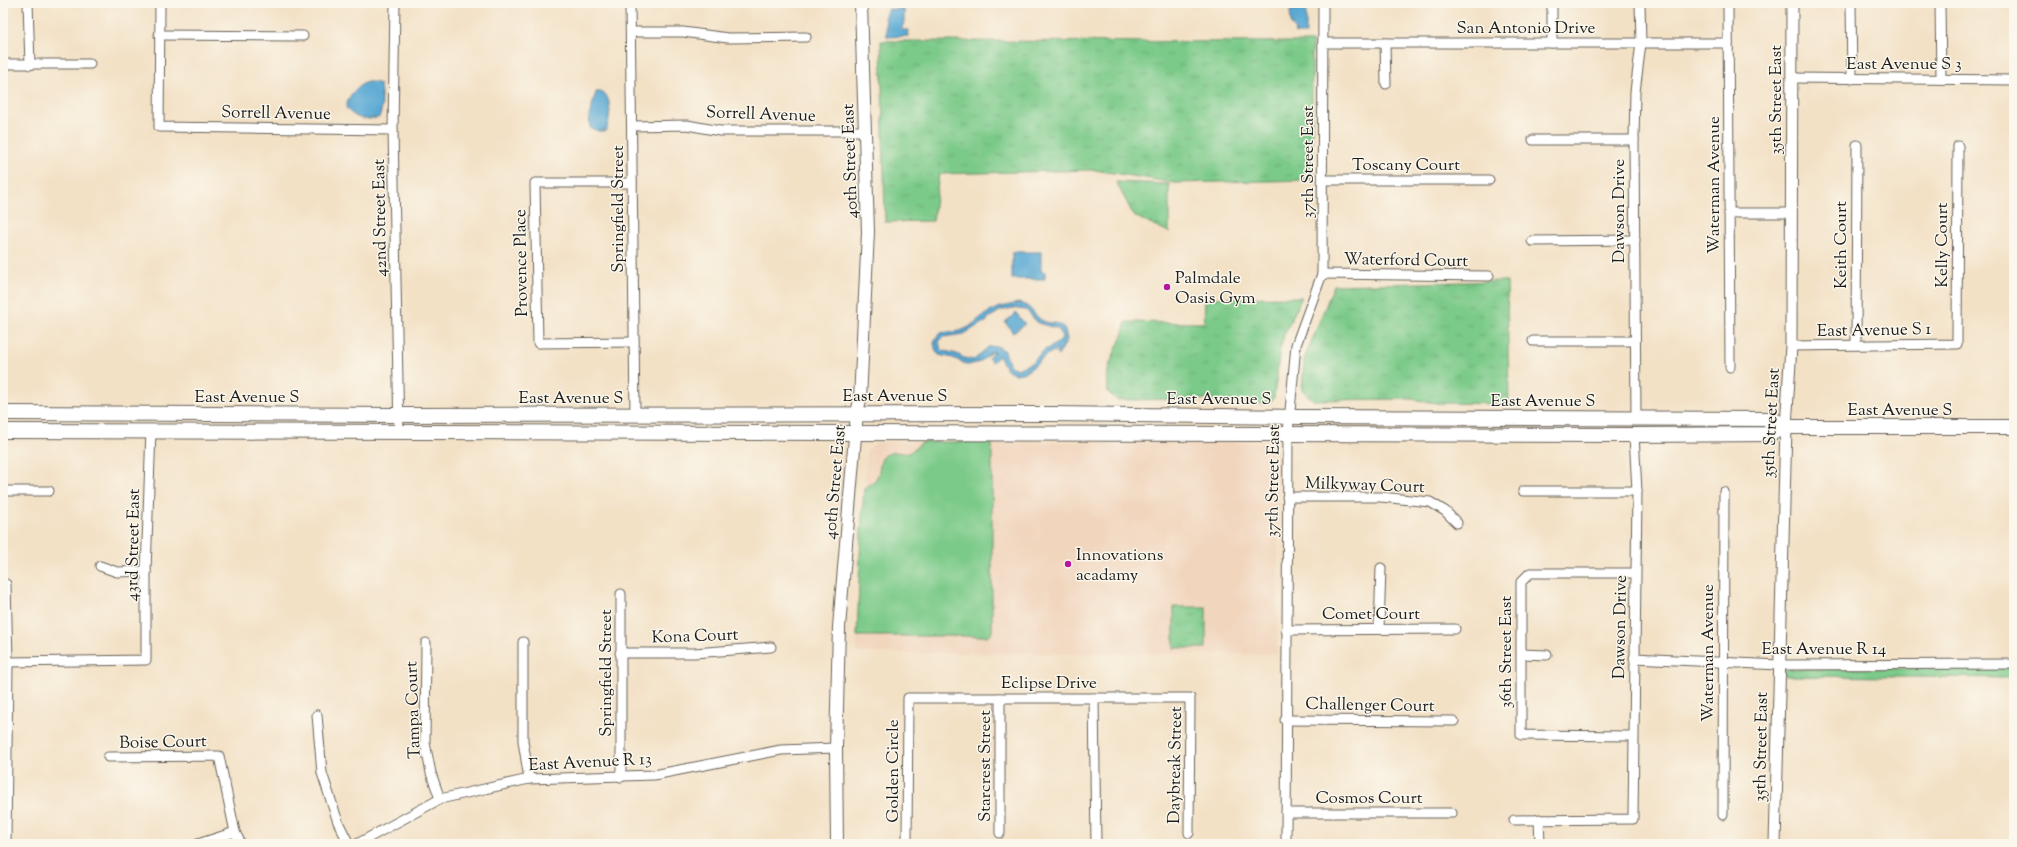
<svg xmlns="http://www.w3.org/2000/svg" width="2017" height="847" font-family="'Sorts Mill Goudy',serif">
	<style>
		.built { fill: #f1d5bd }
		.grass { fill: #7bca89; stroke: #4c7352 }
		.park { fill: url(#park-tufts); stroke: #4c7352 }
		.water { fill: #59a8d3; stroke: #3a6278; fill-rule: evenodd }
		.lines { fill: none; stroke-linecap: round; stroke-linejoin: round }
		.minor-casing { stroke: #676158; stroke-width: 11 }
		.tertiary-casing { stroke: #676158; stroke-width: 13 }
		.secondary-casing { stroke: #676158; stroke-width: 14 }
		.primary-casing { stroke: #676158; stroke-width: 16 }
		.minor { stroke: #fff; stroke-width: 9 }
		.tertiary { stroke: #fff; stroke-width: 11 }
		.secondary { stroke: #fff; stroke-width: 12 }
		.primary { stroke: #fff; stroke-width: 14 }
		.poi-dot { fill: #b5179e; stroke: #fbf7ec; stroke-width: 1.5 }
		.labels { text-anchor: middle; stroke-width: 3; stroke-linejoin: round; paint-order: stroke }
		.street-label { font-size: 17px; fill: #1c1c1c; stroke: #fbf7ec }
		.poi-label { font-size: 17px; fill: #1c1c1c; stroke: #fbf7ec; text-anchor: start }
	</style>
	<defs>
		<pattern id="park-tufts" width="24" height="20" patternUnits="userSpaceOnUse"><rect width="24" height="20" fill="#7bca89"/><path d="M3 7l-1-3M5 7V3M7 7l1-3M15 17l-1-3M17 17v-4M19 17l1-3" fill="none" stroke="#6aad76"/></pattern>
	</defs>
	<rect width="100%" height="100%" fill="#fbf7ec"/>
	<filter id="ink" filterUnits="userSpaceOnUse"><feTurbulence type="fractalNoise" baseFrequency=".025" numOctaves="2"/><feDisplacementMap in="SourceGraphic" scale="8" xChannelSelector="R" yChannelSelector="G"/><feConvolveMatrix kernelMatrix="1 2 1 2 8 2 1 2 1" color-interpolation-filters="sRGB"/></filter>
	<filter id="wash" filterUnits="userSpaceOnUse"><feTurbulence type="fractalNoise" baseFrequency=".012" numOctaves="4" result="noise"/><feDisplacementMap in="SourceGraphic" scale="16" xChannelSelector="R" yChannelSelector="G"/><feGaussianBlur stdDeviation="0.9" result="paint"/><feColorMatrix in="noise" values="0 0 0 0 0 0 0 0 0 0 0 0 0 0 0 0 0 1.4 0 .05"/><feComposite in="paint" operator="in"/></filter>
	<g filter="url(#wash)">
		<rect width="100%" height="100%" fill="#f3e1c6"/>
		<path class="built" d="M877,442H1269L1279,453L1277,654L857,653L858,587L867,451Z"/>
		<g class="grass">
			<path d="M923,442H992V632L987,636H857L861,532L864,488C869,485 876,481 878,475C881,466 878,456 891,453C897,451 903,454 909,453Z"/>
			<path d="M2014,668V678L1784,676V669Z"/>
		</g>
		<g class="park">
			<path d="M881,41L1312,42V180L1175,183L1095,170L939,174L933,221L885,222Z"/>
			<path d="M1116,182L1169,184V232L1134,216Z"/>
			<path d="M1507,281L1509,404L1437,403L1410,399L1313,400L1302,390L1304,360L1334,285Z"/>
			<path d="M1302,297L1284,335L1280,349L1274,397L1273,400L1266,404L1197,399L1117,400L1108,392C1107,384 1106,375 1109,367C1114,351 1122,340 1126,322L1204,323L1205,298Z"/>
			<rect x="1174" y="607" width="32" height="41"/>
		</g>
		<g class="water">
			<path d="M1302,8L1306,10V34H1295L1294,28L1291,25L1290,11Z"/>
			<path d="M889,9H904V23L901,30H908V36L887,37L885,15Z"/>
			<path d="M367,82H374L380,84L382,105L380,117C365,121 357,120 346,108C348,96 355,87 367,82Z"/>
			<path d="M596,92H603C613,100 610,120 606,131H599L590,128L589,116Z"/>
			<path d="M1012,252H1041V271L1045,272V279H1012Z"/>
			<path d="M1018,303C1031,305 1032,313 1040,319C1051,328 1064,315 1067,340L1058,356L1056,354L1058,350C1041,353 1035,373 1016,374L1006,369L999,356L992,362L988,358L995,351L990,353L980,362L968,365L953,358L939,355L936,352L934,343L939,333L960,331L969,327L984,315L997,308ZM1012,308L1026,310L1038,323L1058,329L1062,335L1061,341L1043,351L1031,363L1017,369L1010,366L1005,351L997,346L988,347L974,360L964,358L957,354L941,350L939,342L943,337L964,334L984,322L985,323L988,320L987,319L1000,311Z"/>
			<path d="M1016,313L1025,324L1013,333L1005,322Z"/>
		</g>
	</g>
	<g filter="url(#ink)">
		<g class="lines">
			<defs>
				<g id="minor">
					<path d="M28,3L30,65"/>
					<path d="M160,3L159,127L393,130"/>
					<path d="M395,3L393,130L399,433"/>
					<path d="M630,3L635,414"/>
					<path d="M1552,3V43"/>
					<path d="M1728,3L1730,367"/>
					<path d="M1851,3L1852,79"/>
					<path d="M1940,3L1941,79"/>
					<path d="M631,32H683L728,38L806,37"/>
					<path d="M159,35L303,36"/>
					<path d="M1323,43H1728"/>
					<path d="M1385,43L1386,84"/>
					<path d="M3,64H90"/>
					<path d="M1793,78L2014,80"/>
					<path d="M632,126L687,125L720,131H866"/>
					<path d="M1533,140H1634"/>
					<path d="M1323,180H1489"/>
					<path d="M632,183H535L538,343L634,342"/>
					<path d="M1729,213H1791"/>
					<path d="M1532,241L1635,240"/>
					<path d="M1322,274L1489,276"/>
					<path d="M1533,341H1635"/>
					<path d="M1856,345L1857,145"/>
					<path d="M1791,346L1957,344L1958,146"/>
					<path d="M1636,419L1634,140L1635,92L1641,43L1640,3"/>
					<path d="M3,491H49"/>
					<path d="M1523,491H1637"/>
					<path d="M1287,497H1381L1430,502L1445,511L1457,523"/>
					<path d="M100,566L117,572L146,571"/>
					<path d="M621,594V777"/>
					<path d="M1379,629L1381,568"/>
					<path d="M1286,630L1455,629"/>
					<path d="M523,642V741L529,779"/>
					<path d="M426,643L425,743L431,773L440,799"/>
					<path d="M620,653H694L771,647"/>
					<path d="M1522,654L1547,655"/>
					<path d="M1634,658L1779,665L2014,664"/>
					<path d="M8,662L146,660V571L151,430"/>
					<path d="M1000,698V833"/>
					<path d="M1094,698L1096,844"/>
					<path d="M317,715L322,773L338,822L349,844"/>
					<path d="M1285,720L1454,721"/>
					<path d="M1633,736L1521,735V582L1530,573H1635"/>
					<path d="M108,757L219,756L235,832L241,844"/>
					<path d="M1286,813H1452"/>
					<path d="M1723,815L1724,492"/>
					<path d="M1539,819L1540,844"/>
					<path d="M1514,820L1633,819L1637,491L1634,435"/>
					<path d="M6,844L8,662L6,584"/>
					<path d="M198,844L235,832"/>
					<path d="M357,844L440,799L529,779L654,775L781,750L836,748"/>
					<path d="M907,844L908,698H1190L1189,833"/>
					<path d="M1286,844L1288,433L1296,345L1322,274L1323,3"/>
				</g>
				<path id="tertiary" d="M1775,844L1786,427L1791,346L1792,3"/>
				<path id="secondary" d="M837,844L836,748L839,627L857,413L860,400L868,232L861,3"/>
				<g id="primary">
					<path d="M3,413L398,415L1051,414L1300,417L1773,419L1786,427"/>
					<path d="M3,431L1634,435L1770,434L1786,427H2014"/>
				</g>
			</defs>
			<use href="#minor" class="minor-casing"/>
			<use href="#tertiary" class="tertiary-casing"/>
			<use href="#secondary" class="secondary-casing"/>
			<use href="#primary" class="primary-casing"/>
			<use href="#minor" class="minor"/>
			<use href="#tertiary" class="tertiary"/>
			<use href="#secondary" class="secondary"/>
			<use href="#primary" class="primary"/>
		</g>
	</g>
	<g class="poi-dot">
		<circle cx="1167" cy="287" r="4"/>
		<circle cx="1068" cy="564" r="4"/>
	</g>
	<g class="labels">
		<g class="street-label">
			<text x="1526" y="33">San Antonio Drive</text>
			<text x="1904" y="69">East Avenue S 3</text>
			<text transform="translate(1775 100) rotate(-90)" y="6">35th Street East</text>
			<text transform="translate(276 112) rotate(1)" y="6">Sorrell Avenue</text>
			<text transform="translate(761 113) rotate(2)" y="6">Sorrell Avenue</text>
			<text transform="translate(849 161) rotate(-92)" y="6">40th Street East</text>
			<text transform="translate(1307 162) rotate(-90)" y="6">37th Street East</text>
			<text x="1406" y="170">Toscany Court</text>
			<text transform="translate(1713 185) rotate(-90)" y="6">Waterman Avenue</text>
			<text transform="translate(617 209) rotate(-90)" y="6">Springfield Street</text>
			<text transform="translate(1618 211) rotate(-90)" y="6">Dawson Drive</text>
			<text transform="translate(379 218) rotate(-91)" y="6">42nd Street East</text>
			<text transform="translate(1840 245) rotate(-90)" y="6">Keith Court</text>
			<text transform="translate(1941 245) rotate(-90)" y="6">Kelly Court</text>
			<text transform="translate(1406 259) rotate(1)" y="6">Waterford Court</text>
			<text transform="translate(520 263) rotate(-91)" y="6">Provence Place</text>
			<text transform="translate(1874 329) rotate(-1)" y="6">East Avenue S 1</text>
			<text x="895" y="401">East Avenue S</text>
			<text x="247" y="402">East Avenue S</text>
			<text x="571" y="403">East Avenue S</text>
			<text x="1219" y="404">East Avenue S</text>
			<text x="1543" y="406">East Avenue S</text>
			<text x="1900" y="415">East Avenue S</text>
			<text transform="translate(1770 423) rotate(-87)" y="6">35th Street East</text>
			<text transform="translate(1272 481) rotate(-89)" y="6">37th Street East</text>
			<text transform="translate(834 482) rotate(-85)" y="6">40th Street East</text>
			<text transform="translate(1365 484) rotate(2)" y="6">Milkyway Court</text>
			<text transform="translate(132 545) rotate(-89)" y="6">43rd Street East</text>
			<text x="1371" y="619">Comet Court</text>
			<text transform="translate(1619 627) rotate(-89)" y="6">Dawson Drive</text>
			<text transform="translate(695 635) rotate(-2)" y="6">Kona Court</text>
			<text x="1824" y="654">East Avenue R 14</text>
			<text transform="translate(1505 652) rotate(-90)" y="6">36th Street East</text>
			<text transform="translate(1707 653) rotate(-90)" y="6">Waterman Avenue</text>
			<text transform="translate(605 673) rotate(-90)" y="6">Springfield Street</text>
			<text x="1049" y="688">Eclipse Drive</text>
			<text transform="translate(1370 704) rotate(1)" y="6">Challenger Court</text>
			<text transform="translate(412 710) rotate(-92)" y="6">Tampa Court</text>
			<text transform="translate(163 741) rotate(-1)" y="6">Boise Court</text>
			<text transform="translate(1760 747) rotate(-89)" y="6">35th Street East</text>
			<text transform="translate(590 761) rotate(-3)" y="6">East Avenue R 13</text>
			<text transform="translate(1174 765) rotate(-89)" y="6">Daybreak Street</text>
			<text transform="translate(984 766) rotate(-90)" y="6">Starcrest Street</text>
			<text transform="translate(892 771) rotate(-90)" y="6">Golden Circle</text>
			<text x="1369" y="803">Cosmos Court</text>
		</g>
		<g class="poi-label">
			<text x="1175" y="283">Palmdale<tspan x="1175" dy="20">Oasis Gym</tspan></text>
			<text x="1076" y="560">Innovations<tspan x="1076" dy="20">acadamy</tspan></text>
		</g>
	</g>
	<rect width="2017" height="847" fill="none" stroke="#fbf7ec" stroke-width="16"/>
</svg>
